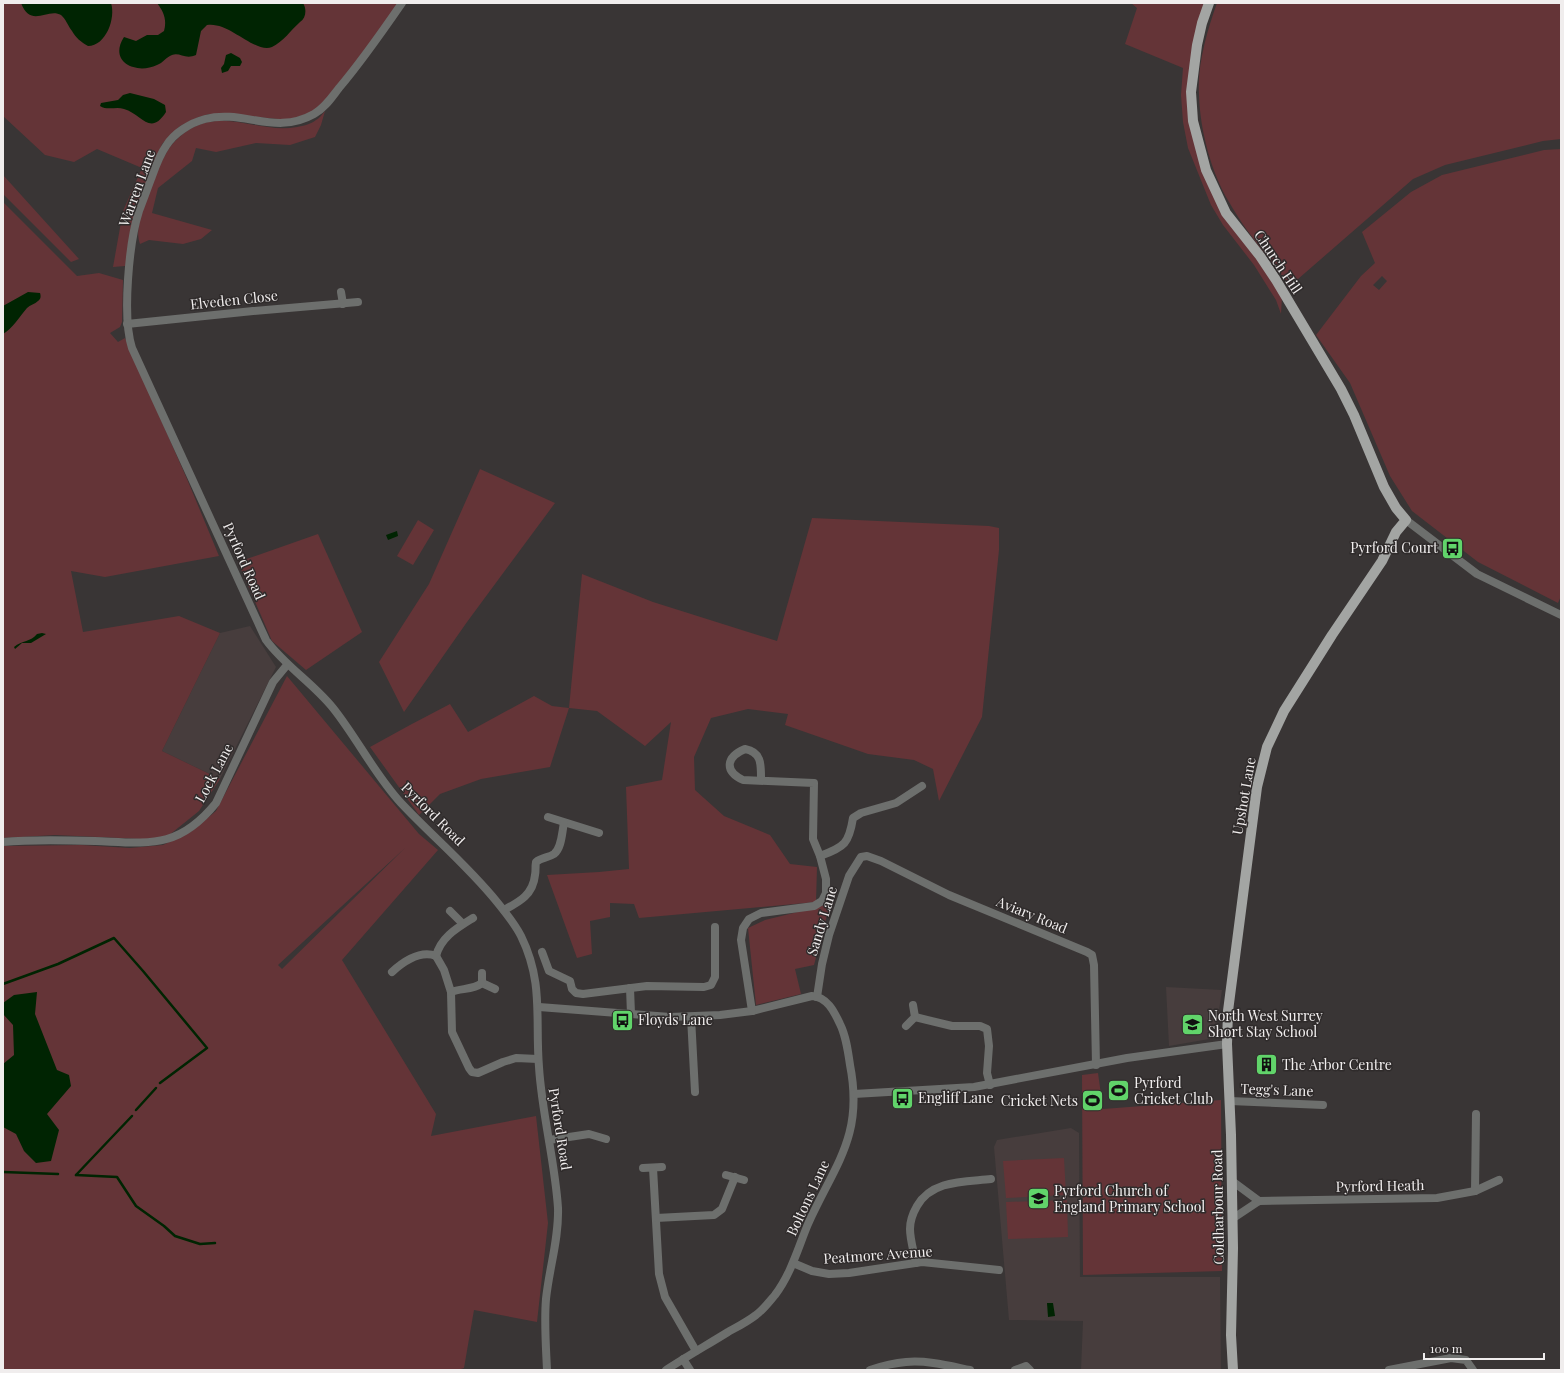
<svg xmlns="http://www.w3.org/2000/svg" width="1564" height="1373" font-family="'Playfair Display',serif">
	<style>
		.built { fill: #473d3d }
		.green { fill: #643437; fill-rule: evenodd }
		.water { fill: #002402 }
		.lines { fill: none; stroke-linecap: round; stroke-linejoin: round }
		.stream { stroke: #002402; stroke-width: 2.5 }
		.minor { stroke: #6d6f6d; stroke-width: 8 }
		.major { stroke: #a3a5a3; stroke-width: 10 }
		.labels { text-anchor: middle; stroke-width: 3; stroke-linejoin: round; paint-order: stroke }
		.street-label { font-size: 14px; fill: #f0eded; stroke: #2f2b2b }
		.poi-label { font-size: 14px; fill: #f0eded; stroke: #2f2b2b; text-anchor: start }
	</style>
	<rect width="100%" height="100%" fill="#393535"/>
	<g class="built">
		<path d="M250,626L276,667L220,779L162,751L220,633Z"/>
		<path d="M1166,987L1222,990L1215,1038L1169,1046Z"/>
		<path d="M1071,1128L1079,1133L1080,1277H1220L1221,1370H1081L1083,1321L1009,1320L994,1147L997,1140Z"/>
	</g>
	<g class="green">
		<path d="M3,3H399L364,52L324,102L312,112L289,120L226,114H209L199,117L180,126L162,144L125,266L113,267L123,211L142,168L97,149L74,162L45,155L3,116Z"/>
		<path d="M1131,3H1206L1190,69L1204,168L1282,296L1281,314L1276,300L1254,265L1223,225L1211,205L1188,148L1183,122L1181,95L1183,68L1125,44L1137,8Z"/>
		<path d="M1217,3H1561V139L1543,141L1445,165L1413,179L1290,286C1269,258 1246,232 1229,202C1211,172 1200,130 1199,95C1197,65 1207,31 1217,3Z"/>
		<path d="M325,111L321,125L315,137L290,145L256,143L216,152L196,148L192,161L158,188L152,213L212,230L201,239L183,244L149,240L140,244C134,228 144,207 150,191C155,177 160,163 168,150C174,141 181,135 190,129C226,108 259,134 297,127C303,126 311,124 316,120C320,118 322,114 325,111Z"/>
		<path d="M1561,149V596L1558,603L1478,562L1412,511L1390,476L1350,383L1316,335L1361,276L1375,263L1362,232L1411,192L1442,175L1544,150ZM1382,276L1387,281L1379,290L1373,285Z"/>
		<path d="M3,175L79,259L71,262L3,194Z"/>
		<path d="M3,202L77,276L99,273L123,280L122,322L120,327L110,333L118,342L125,338L187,479L219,556L105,577L71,571L83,632L179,616L220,633L162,751L220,779L199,811L163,840L55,835L3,838Z"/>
		<path d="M480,469L555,503L467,622L404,712L379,662L429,584Z"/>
		<path d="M812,518L989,526L999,528V550L982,717L939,801L933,769L914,760L868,754L785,725L788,714L748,709L711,718L694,757L695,790L724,816L770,835L790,864L817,867L816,902L639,918L634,904L610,903V917L590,921L592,954L577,958L547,875L599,872L629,869L626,787L662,780L671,722L645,746L597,711L569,708L550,767L481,779L440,794L419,815L370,747L410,725L450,704L468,732L534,696L552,706L569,708L582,574L653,602L777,641Z"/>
		<path d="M418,520L434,530L413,565L397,556Z"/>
		<path d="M318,534L362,632L306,670L272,641L238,562Z"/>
		<path d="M287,676L419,834L438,850L342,960L436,1114L431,1136L536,1116L548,1223L537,1322L474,1310L464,1368L458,1370H3V846L81,845L130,848L163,845L192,831L216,811ZM405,848L282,969L278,965Z"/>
		<path d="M830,904L814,965L795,969L801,994L756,1005L748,928L765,920Z"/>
		<path d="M1098,1073L1103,1109L1221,1100L1222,1271L1083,1275L1082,1075Z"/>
		<path d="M1064,1158L1066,1195L1006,1198L1003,1161Z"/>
		<path d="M1067,1200L1068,1237L1008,1239L1006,1202Z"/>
	</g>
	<g class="water">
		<path d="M21,3H111C116,18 106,46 88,46C81,42 76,38 72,31C68,26 66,19 61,15C48,7 31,29 21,3Z"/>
		<path d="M157,3H303C307,9 306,18 300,22C291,30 283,42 272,47C255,54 229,21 207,25L201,31L196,55C185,60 180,52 172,55C166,57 163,63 157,65C136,75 108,62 124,37L136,41L147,35H158L164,31C167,20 164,12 157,3Z"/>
		<path d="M231,53L240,58L242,62L240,66H231L228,71L222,73L221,68L224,64L226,55Z"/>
		<path d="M130,93L154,99L165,105L166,112C150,137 142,114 124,109C116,106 108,111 100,106L101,103L118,100L123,95Z"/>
		<path d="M28,292L40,293C41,296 41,299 38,301C35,304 30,305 27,308C20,316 12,329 3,334V306Z"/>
		<path d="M397,531L398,536L388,540L386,535Z"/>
		<path d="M42,633L46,634L31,643H22L15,649L14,647C22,640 31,642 37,634Z"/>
		<path d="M37,992L35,1014L57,1070L69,1075L71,1086L47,1114L59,1130L51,1161L36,1163L24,1151L16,1134L3,1127V1064L14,1055L13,1025L3,1014V1003L14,995Z"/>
		<path d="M1047,1303H1053L1055,1316L1048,1317Z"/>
	</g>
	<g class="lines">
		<g class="stream">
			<path d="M3,984L58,964L114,938L143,971L207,1048L160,1083"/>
			<path d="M136,1110L156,1088"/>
			<path d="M3,1172L58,1174"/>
			<path d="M76,1175L117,1177L136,1206L164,1226L175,1236L200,1244L215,1243"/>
			<path d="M76,1175L132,1116"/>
		</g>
		<g class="minor">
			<path d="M402,3C382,32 362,61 339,88C332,97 325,108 314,114C275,136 244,109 205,119C190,123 174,133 166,146C159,156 155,168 151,179C147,190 143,200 139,211C129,242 122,317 132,348L266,640C285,666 313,683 333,708C357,738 375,775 401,803C433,837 468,866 497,902C506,913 515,924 521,936C544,983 535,1019 539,1067C542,1115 555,1161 558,1208C559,1239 549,1269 546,1299C544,1322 546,1347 547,1370"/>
			<path d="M341,292L343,304"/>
			<path d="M127,324L253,311L358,302"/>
			<path d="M1406,520L1477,574L1561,615"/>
			<path d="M548,817L599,833"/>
			<path d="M3,842C33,839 65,840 95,841C148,843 178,850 216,803L273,682L287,665"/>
			<path d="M820,856C845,847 849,843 853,818L861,813L896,803L922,786"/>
			<path d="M504,910C519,902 533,895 535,875C536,871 535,867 536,862C542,857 548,858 554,854C562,848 562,831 564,823"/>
			<path d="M450,911L463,924"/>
			<path d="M542,952L549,971L570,981L572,989L576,993L583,994L647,986L704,987L711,985L715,977V927"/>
			<path d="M436,956L444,970L451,992L452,1032L469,1068L472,1072L478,1073L503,1062L516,1058L538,1059"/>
			<path d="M392,972C403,962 420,950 436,956C441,937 457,928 473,918"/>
			<path d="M482,973V983L495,989"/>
			<path d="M630,988L631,1014"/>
			<path d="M451,992C462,988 473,990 482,983"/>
			<path d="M817,997L822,964L829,935L849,876L861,857L867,856L881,861L949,895L1087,952L1092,955L1094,965L1096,1065"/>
			<path d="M539,1007L670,1017L720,1015L752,1011L812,996C827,997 834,1011 840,1024C846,1036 848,1051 850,1065C864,1136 835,1164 808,1224C798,1248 791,1274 775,1295C769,1302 763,1310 756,1315C747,1322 737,1327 728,1332C707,1345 686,1357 666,1370"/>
			<path d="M752,1011L741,940L743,928L749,919L761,913L814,906L822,901L826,893V879L820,856L813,839L814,783L743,780C724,771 726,757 745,749C762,752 761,765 761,780"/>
			<path d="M691,1017L695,1092"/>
			<path d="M915,1017L952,1026H980L987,1029L989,1046L987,1073L990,1085"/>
			<path d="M906,1026L915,1017L913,1005"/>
			<path d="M854,1094L974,1087L1127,1058L1227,1044"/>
			<path d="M1230,1101L1323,1105"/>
			<path d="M549,1140L589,1134L606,1139"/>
			<path d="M643,1168L662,1167"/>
			<path d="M653,1168L659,1274L665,1297L696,1351"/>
			<path d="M726,1175L744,1180"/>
			<path d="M1232,1181L1259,1201"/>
			<path d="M1475,1191L1476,1114"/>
			<path d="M656,1218L714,1215L722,1209L735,1177"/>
			<path d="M1232,1219L1259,1201L1437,1198L1475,1191L1499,1180"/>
			<path d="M793,1263L812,1271L829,1274L849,1273L922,1262L999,1270"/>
			<path d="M916,1263C914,1252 910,1240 910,1229C910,1221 913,1213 917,1206C932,1180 964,1182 991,1179"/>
			<path d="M683,1359L690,1370"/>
			<path d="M870,1370C882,1366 894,1363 906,1362C927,1360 950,1366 970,1370"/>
			<path d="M1015,1370L1026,1366L1030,1370"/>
			<path d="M1389,1370L1451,1358L1466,1360L1473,1370"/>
		</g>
		<path class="major" d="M1209,3L1202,23L1197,45L1191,92L1193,121L1206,170L1226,213L1260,256L1276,280L1341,389L1354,415L1384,487L1396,508L1406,520L1396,532L1382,561L1332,635L1284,711L1267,747L1257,787L1228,1011L1227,1044L1231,1135L1233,1248L1231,1335L1233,1370"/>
	</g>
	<defs>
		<symbol id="bus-square" viewBox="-11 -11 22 22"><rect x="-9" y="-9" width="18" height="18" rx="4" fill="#61d46a" stroke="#2f2b2b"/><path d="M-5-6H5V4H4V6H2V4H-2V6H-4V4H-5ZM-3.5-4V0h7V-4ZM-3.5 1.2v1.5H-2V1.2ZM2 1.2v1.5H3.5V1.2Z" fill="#111"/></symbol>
		<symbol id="school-square" viewBox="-11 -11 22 22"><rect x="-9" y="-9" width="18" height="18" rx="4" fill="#61d46a" stroke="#2f2b2b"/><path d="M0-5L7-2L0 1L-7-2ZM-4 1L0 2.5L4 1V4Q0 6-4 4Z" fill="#111"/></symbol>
		<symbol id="building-square" viewBox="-11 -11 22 22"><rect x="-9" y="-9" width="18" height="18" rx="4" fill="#61d46a" stroke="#2f2b2b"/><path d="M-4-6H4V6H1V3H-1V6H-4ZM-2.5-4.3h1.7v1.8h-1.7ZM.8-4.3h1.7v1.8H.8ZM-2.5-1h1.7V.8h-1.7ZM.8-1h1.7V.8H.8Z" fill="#111"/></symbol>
		<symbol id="stadium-square" viewBox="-11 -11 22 22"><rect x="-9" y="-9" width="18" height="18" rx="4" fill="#61d46a" stroke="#2f2b2b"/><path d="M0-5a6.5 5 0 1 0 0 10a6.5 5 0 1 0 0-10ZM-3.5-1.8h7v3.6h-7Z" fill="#111"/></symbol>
	</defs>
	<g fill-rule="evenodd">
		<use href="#bus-square" x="1440" y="536" width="25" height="25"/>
		<use href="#bus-square" x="610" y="1008" width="25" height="25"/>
		<use href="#school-square" x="1180" y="1012" width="25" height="25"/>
		<use href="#building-square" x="1254" y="1052" width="25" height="25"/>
		<use href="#stadium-square" x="1106" y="1078" width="25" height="25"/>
		<use href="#bus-square" x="890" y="1086" width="25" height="25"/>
		<use href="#stadium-square" x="1080" y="1088" width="25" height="25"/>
		<use href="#school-square" x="1026" y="1186" width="25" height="25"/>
	</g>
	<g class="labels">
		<g class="street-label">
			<text transform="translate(137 188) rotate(-70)" y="5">Warren Lane</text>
			<text transform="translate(1278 262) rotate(56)" y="5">Church Hill</text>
			<text transform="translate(234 300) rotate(-6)" y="5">Elveden Close</text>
			<text transform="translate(244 561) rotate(66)" y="5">Pyrford Road</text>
			<text transform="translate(214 773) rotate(-62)" y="5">Lock Lane</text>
			<text transform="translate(1244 796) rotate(-80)" y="5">Upshot Lane</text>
			<text transform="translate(433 814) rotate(45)" y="5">Pyrford Road</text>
			<text transform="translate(1032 915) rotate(22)" y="5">Aviary Road</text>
			<text transform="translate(822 921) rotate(-73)" y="5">Sandy Lane</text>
			<text transform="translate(1277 1090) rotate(2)" y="5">Tegg's Lane</text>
			<text transform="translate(560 1129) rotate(81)" y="5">Pyrford Road</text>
			<text transform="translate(1380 1186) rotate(-1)" y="5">Pyrford Heath</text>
			<text transform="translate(808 1198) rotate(-65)" y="5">Boltons Lane</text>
			<text transform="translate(1218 1207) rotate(-91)" y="5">Coldharbour Road</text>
			<text transform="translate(878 1255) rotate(-4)" y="5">Peatmore Avenue</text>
		</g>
		<g class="poi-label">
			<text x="1438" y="553" text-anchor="end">Pyrford Court</text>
			<text x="1208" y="1021">North West Surrey<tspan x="1208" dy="16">Short Stay School</tspan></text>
			<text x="638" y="1025">Floyds Lane</text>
			<text x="1282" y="1070">The Arbor Centre</text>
			<text x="1134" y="1088">Pyrford<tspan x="1134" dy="16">Cricket Club</tspan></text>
			<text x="918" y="1103">Engliff Lane</text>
			<text x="1078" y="1106" text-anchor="end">Cricket Nets</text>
			<text x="1054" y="1196">Pyrford Church of<tspan x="1054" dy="16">England Primary School</tspan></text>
		</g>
	</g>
	<rect width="1564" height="1373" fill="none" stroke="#f0eded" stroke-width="8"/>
	<path d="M1424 1353v6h120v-6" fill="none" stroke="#f0eded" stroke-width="2"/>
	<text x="1430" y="1353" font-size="12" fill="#f0eded" stroke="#2f2b2b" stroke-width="3" paint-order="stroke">100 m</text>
</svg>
